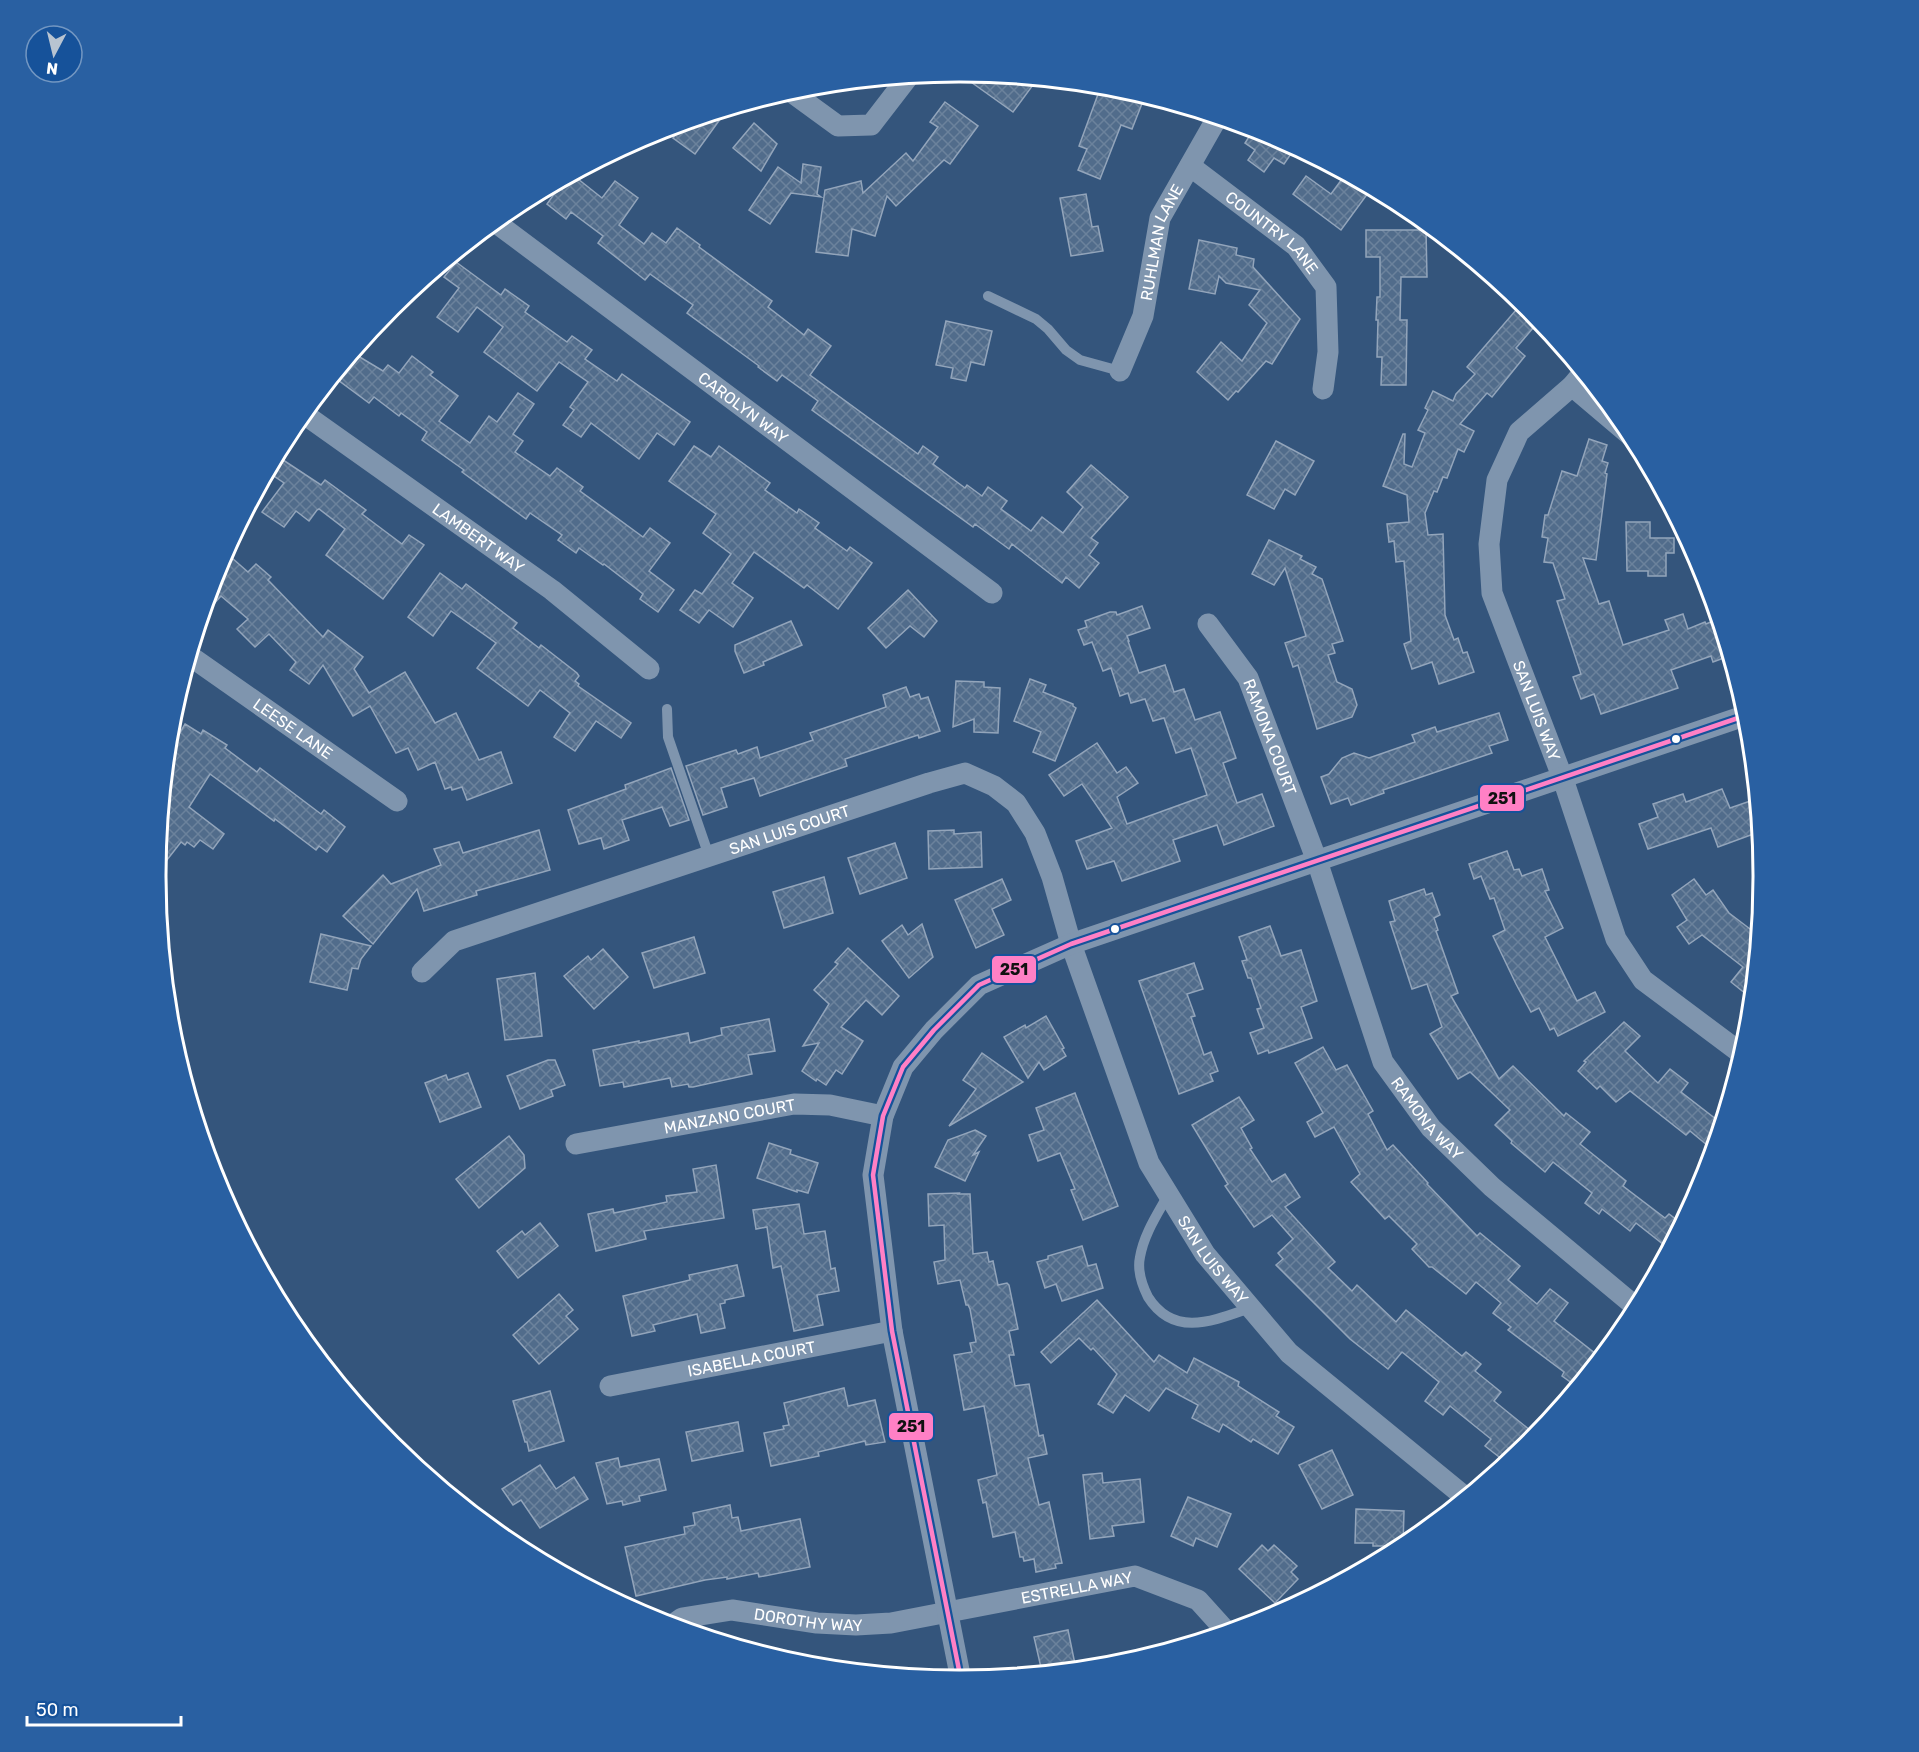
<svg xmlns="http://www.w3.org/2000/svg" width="1919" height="1752" font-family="Rubik,sans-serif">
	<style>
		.building { fill: url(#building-cross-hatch); stroke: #93a5bb; stroke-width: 1.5 }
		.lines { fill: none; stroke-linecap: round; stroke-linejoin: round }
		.service { stroke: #7f95ae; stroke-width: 10 }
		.minor { stroke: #7f95ae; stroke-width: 21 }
		.bus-1-casing { stroke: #16529a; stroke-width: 9 }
		.bus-1 { stroke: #ff80c5; stroke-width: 4.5 }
		.bus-dot { fill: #fff; stroke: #16529a; stroke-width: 2 }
		.labels { text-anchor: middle; stroke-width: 4.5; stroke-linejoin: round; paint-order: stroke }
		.street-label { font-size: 16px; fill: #fff; stroke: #16529a }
		.rim { fill: none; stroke: #fff; stroke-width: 3 }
		.line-badge { stroke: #16529a; stroke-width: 2 }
		.pale-badge-label { font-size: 16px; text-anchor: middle; font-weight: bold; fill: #111 }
	</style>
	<defs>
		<pattern id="building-cross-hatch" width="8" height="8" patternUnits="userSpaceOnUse" patternTransform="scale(1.5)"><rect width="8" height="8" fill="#516c8b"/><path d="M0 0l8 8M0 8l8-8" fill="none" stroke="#6b829c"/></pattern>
	</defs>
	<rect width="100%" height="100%" fill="#34557c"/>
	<g class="building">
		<path d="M957,72L1024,78L1033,85L1013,112Z"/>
		<path d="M1101,86L1117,88L1145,96L1132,129L1121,125L1100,179L1078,170L1087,149L1079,146Z"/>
		<path d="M945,102L978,126L950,164L944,160L896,206L887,196L875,236L852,229L848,256L816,252L825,190L861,181L863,193L906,153L913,161L938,127L930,122Z"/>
		<path d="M726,111L695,154L673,138L684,123Z"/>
		<path d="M754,123L777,144L761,171L733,148Z"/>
		<path d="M1254,129L1268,133L1295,148L1284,164L1274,158L1264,172L1248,160L1255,150L1245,143Z"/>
		<path d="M803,164L821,167L817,194L821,197L791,193L770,224L749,210L778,167L801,183Z"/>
		<path d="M573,175L602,198L615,181L638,198L619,225L644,244L652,233L666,243L677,228L700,245L699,247L772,301L768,307L804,335L808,329L831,346L810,375L918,454L923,446L938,457L933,464L965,488L967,485L982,496L988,487L1007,501L1001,509L1031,531L1042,517L1063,533L1083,507L1067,492L1091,465L1128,497L1091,538L1098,543L1089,555L1099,563L1079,588L1066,577L1062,583L1012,544L1009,549L975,524L973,527L812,410L818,401L782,375L777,381L758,367L759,366L687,313L693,305L650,274L645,280L598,243L603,236L571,212L566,219L547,204L557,190L552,186Z"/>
		<path d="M1345,175L1371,189L1341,230L1293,194L1306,176L1331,194Z"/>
		<path d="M1086,194L1092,227L1098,226L1103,251L1071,256L1060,198Z"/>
		<path d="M1366,230H1426L1427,277H1401L1400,320H1407L1406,385H1381L1382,357H1377L1378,320H1376L1377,297H1380V257H1366Z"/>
		<path d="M1199,240L1237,248L1236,255L1254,259L1253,267L1300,319L1272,364L1266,361L1238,392L1236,391L1228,400L1197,372L1221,342L1242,361L1267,323L1249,305L1260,290L1226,283L1219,276L1215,294L1189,289Z"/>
		<path d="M456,262L501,295L505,289L529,306L525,312L567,342L572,336L592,350L585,359L617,381L622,374L690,422L674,445L657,433L639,459L591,423L581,437L563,425L574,410L570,407L588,382L559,362L537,391L484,352L503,327L477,307L458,332L437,317L459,288L444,277Z"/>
		<path d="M1522,303L1539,321L1516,348L1525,356L1492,397L1487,393L1460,424L1474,431L1464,452L1458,449L1447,478L1443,477L1437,492L1434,491L1425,513L1428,535L1443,534L1445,615L1454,640L1458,638L1463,653L1467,652L1474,672L1439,684L1432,662L1412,669L1404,644L1411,641L1404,561L1396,562L1394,541L1389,542L1387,524L1409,522L1407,495L1383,486L1403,434H1405L1404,464L1412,467L1425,433L1418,430L1428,410L1425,408L1433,391L1453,401L1456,394L1475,374L1467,367Z"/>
		<path d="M946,321L992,331L984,365L971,362L966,381L951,378L953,368L936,365Z"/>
		<path d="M353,353L383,371L388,365L399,373L412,356L433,372L430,375L458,396L439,421L470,443L489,416L497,422L518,393L534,404L513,434L523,441L515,452L550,476L557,468L583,487L580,491L643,537L650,528L670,543L649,571L674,590L658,612L640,599L643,594L604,564L603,565L579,548L576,553L558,540L562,535L530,513L526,519L462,472L464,470L422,440L427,432L401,413L399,416L374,397L369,403L334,377Z"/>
		<path d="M1589,439L1607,445L1602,461L1608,463L1605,473L1607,474L1596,560L1583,558L1599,604L1609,601L1623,645L1669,630L1665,620L1683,614L1688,629L1705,622L1706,624L1718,619L1729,656L1713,662L1711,656L1671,670L1678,688L1601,714L1594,694L1581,699L1573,677L1581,674L1557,601L1565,599L1553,563L1544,562L1548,538L1542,537L1545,515H1548L1562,471L1577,476Z"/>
		<path d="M1276,441L1314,461L1295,495L1285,489L1274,509L1247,495Z"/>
		<path d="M694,446L711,457L719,446L770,483L765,490L797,513L799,509L819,523L815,528L847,551L850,547L872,563L838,609L807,585L804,588L754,552L732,583L753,598L733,627L709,610L699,623L680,610L695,590L702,594L731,554L703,533L716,514L669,481Z"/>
		<path d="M277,456L321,485L325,480L366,510L362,514L402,544L409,535L424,545L383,599L326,555L345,529L319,509L317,510L309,521L296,511L284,527L262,512L284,483L268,472Z"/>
		<path d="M1626,522H1650V538H1674V553H1666V576H1648V571H1627Z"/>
		<path d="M1269,540L1302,556L1300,559L1316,567L1312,574L1322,579L1343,641L1332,644L1335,653L1328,655L1337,682L1352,689L1357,705L1352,717L1317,729L1298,665L1293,667L1285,643L1306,636L1285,568L1274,585L1252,574Z"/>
		<path d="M223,556L229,561L232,558L248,572L256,564L271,577L268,580L323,637L328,630L363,657L354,669L369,693L405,672L435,723L456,713L479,760L501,752L512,783L467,800L462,787L452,790L451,787L445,789L435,762L418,770L408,748L396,753L370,706L353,716L323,665L309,684L290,670L296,662L269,634L255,647L237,629L248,619L221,596L202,617L217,568Z"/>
		<path d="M440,573L462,589L466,584L517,623L513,628L539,648L541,645L577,673L579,676L575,681L579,684L578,686L631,723L621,738L596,721L575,751L554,737L570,713L540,690L528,706L477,668L496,643L451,611L433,636L408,617Z"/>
		<path d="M908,590L937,621L924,637L910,626L886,648L868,628Z"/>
		<path d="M1142,606L1150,628L1127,636L1129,641H1128L1139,673L1165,665L1174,692L1184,689L1195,720L1220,712L1236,758L1223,763L1237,803L1262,794L1274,826L1224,845L1217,825L1173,840L1180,861L1122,881L1114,861L1087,869L1076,841L1112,828L1082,784L1064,796L1049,775L1097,743L1117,773L1126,767L1138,783L1117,797L1127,824L1207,795L1191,748L1176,753L1164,718L1153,721L1145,699L1131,703L1128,693L1120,696L1111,668L1103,671L1092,642L1084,645L1078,630L1087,627L1085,621L1110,612H1116L1117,615Z"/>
		<path d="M791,621L802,645L763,662L764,665L744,673L735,651V645Z"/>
		<path d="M1030,679L1046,685L1043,692L1073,704V706L1076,708L1055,761L1033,752L1041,732L1014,721Z"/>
		<path d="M956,681L984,682V687L1000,688L998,733L974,732V719L953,727Z"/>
		<path d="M906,687L910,697L919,694L921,699L928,697L940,731L919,738L918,735L845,759L847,766L760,796L754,778L721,788L727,807L703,815L686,766L736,750L738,754L757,747L760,758L813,740L810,733L886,707L883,695Z"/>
		<path d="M1499,713L1508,740L1489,746L1492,753L1383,790L1384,793L1351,805L1348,798L1331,804L1321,777L1329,774L1342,758L1354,753L1369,758L1415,742L1412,735L1435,727L1437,732Z"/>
		<path d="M185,724L201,734L203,730L227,745L225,748L257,772L260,768L321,814L324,810L345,827L327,852L319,846L316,850L275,819L274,821L210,774L189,807L224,834L213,849L200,840L194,847L187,842L185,845L181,842L156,874L168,753Z"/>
		<path d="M671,768L689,820L670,826L662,807L622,820L629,840L604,849L601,838L579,844L568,810L626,789L625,785Z"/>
		<path d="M1722,789L1730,808L1756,799L1759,832L1718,847L1711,828L1648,849L1639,824L1658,817L1653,804L1683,794L1686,802Z"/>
		<path d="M539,830L550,870L476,891L477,895L424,911L417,889L373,944L343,916L383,875L391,884L441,865L434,849L459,842L463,853Z"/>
		<path d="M954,830V834L981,832L982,867L929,869L928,831Z"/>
		<path d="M895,843L907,878L860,894L848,858Z"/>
		<path d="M1507,851L1514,870L1519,869L1522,876L1542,869L1549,890L1545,891L1563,928L1545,937L1577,1001L1595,992L1605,1012L1558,1036L1554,1028L1550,1030L1539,1008L1531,1012L1516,984L1493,936L1505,930L1494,898L1490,899L1481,876L1474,879L1469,864Z"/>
		<path d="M824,877L833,913L784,928L773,892Z"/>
		<path d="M1002,879L1011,900L992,909L1004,935L976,948L955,900Z"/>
		<path d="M1694,879L1706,895L1713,890L1729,913L1758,935L1751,998L1731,982L1743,967L1702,935L1689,944L1677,927L1687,920L1672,895Z"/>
		<path d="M1424,889L1426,895L1432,893L1440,915L1434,918L1438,930L1436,931L1458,993L1451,996L1499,1079L1513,1066L1564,1116L1566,1113L1590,1132L1580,1144L1626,1181L1623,1186L1665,1218L1669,1214L1681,1223L1668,1248L1636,1223L1630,1231L1602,1209L1599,1214L1585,1203L1592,1193L1553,1162L1545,1172L1511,1143L1512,1141L1495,1125L1510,1110L1470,1072L1458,1079L1430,1034L1442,1027L1427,984L1412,989L1390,922L1395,921L1389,901Z"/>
		<path d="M922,924L933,957L909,978L882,941L902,925L908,935Z"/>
		<path d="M1270,926L1281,956L1301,950L1317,1001L1301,1007L1312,1038L1269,1053L1268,1050L1258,1054L1250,1033L1264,1028L1257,1009L1261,1008L1251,978H1248L1242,961L1247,960L1239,937Z"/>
		<path d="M321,934L371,946L361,959L358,969L352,968L347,990L310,982Z"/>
		<path d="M694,937L705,973L654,988L642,953Z"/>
		<path d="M848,948L899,996L882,1015L866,1000L841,1027L863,1041L842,1074L836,1070L826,1085L817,1079L816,1081L802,1071L819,1043L803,1046L829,1004L814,990L838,964L835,962Z"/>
		<path d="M603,949L628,977L594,1009L564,976L588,956L591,960Z"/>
		<path d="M1194,963L1203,989L1187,994L1195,1016L1191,1017L1204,1055L1211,1052L1218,1071L1210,1074L1213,1081L1179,1094L1139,981Z"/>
		<path d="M535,973L542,1036L505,1040L497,979Z"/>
		<path d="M1046,1016L1064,1048L1062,1049L1066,1056L1044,1070L1039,1062L1028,1078L1004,1037L1025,1025L1026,1028Z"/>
		<path d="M769,1019L775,1051L748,1055L752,1074L693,1087H689L688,1084L672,1087L670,1078L624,1087L623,1082L600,1086L593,1050L639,1041V1043L688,1033L690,1043L722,1035L721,1028Z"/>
		<path d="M1624,1022L1640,1036L1625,1051L1658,1083L1670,1069L1688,1083L1681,1092L1721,1123L1713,1150L1690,1131L1686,1135L1630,1091L1616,1102L1600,1086L1597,1089L1578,1071L1586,1062L1584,1061Z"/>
		<path d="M1323,1047L1336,1070L1347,1065L1373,1111L1368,1114L1387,1150L1393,1145L1428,1183L1427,1184L1477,1236L1480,1233L1520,1266L1508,1280L1537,1304L1550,1289L1568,1303L1554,1321L1600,1357L1576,1386L1562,1376L1564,1372L1508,1330L1511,1327L1493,1313L1501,1303L1476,1282L1466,1294L1432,1267H1429L1412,1249L1417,1244L1389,1216L1385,1219L1351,1182L1360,1174L1334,1127L1315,1137L1307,1122L1323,1113L1295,1063Z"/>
		<path d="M982,1053L1023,1082L949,1126L976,1089L963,1080Z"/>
		<path d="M548,1060H555L565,1085L551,1090L553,1096L520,1109L507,1076Z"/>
		<path d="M468,1073L481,1107L440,1122L425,1083L446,1075L448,1080Z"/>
		<path d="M1075,1093L1118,1206L1083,1220L1071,1190L1075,1189L1060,1153L1038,1161L1029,1135L1044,1130L1036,1108Z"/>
		<path d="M1239,1097L1254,1120L1241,1128L1252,1148L1250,1149L1272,1182L1285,1174L1300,1197L1285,1207L1335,1262L1328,1268L1352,1291L1357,1285L1396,1322L1406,1310L1462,1356L1466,1352L1481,1364L1475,1371L1501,1392L1494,1401L1536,1435L1528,1445L1511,1459L1507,1455L1503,1460L1485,1446L1491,1439L1450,1406L1443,1415L1425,1401L1439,1382L1402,1352L1388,1369L1350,1339L1276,1265L1283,1259L1278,1253L1293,1239L1272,1215L1254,1227L1225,1186L1228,1184L1192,1125Z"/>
		<path d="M975,1130L986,1136L973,1155L979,1152L965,1181L935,1167L948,1140Z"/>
		<path d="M509,1136L524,1155L525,1168L479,1208L456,1179Z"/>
		<path d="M769,1143L791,1150L790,1154L818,1163L808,1193L797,1190V1192L757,1178Z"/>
		<path d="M716,1165L724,1218L644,1231L646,1239L596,1251L588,1214L613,1209L614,1213L667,1202L666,1196L697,1192L693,1169Z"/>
		<path d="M959,1193L958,1194H970L973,1254L987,1252L989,1262L993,1261L998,1285L1007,1283L1009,1285L1018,1329L1009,1331L1014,1355H1009L1015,1386L1029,1384L1039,1436L1043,1435L1047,1454L1028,1458L1039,1505L1049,1502L1062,1563L1055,1564L1056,1568L1036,1572L1034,1559L1024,1561L1023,1557H1020L1015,1532L993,1537L986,1502L983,1503L978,1480L997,1475L984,1406L964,1410L954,1355L972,1352L970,1343L976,1342L970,1309L968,1305H966L960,1280L938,1284L934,1262L945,1260L944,1225L929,1226L928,1194Z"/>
		<path d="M799,1204L804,1234L825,1231L831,1269L835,1268L839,1291L817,1295L823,1325L794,1331L781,1266L773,1268L767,1227L756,1229L753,1210Z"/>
		<path d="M540,1223L558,1246L518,1278L497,1251L522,1231L525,1235Z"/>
		<path d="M1082,1246L1088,1266L1096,1264L1103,1288L1062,1301L1056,1284L1045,1288L1037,1262L1048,1259V1256Z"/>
		<path d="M737,1265L744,1296L725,1300V1303L720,1304L725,1328L701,1333L697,1314L653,1325L655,1331L632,1336L623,1296L690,1280L689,1275Z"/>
		<path d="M559,1294L573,1310L566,1316L578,1329L539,1364L513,1335Z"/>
		<path d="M1097,1300L1154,1362L1159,1355L1187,1373L1194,1358L1239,1382L1238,1386L1279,1412L1276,1416L1294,1427L1278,1454L1253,1439L1251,1442L1223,1424L1219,1432L1192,1418L1198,1405L1166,1388L1149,1411L1125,1395L1113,1413L1098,1404L1117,1374L1093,1348L1091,1350L1079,1338L1051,1363L1041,1352Z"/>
		<path d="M844,1388L848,1406L875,1400L885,1442L866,1445L865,1441L818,1452L819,1456L771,1466L764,1433L784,1429L783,1426L789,1425L784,1403Z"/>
		<path d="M550,1391L564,1441L529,1451L527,1442H525L513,1401Z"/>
		<path d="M738,1422L743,1451L692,1461L686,1432Z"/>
		<path d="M1332,1450L1353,1495L1322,1509L1299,1465Z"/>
		<path d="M618,1458L620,1467L659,1459L666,1490L639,1496L640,1501L623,1505L622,1501L607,1504L596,1463Z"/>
		<path d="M540,1465L556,1489L574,1477L588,1499L540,1528L521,1500L513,1505L502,1489Z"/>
		<path d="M1102,1473L1103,1483L1140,1479L1144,1522L1112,1526L1114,1536L1090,1539L1083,1475Z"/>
		<path d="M1188,1497L1231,1514L1217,1547L1196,1538L1193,1546L1171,1536Z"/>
		<path d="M730,1505L732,1518L738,1517L741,1531L800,1519L810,1567L759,1577L758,1573L727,1579V1577L705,1580L636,1596L625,1547L685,1534L684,1527L695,1525L693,1513Z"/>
		<path d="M1356,1509L1404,1511L1403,1546H1373V1543H1355Z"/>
		<path d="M1262,1545L1268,1551L1274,1545L1297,1566L1291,1572L1298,1579L1275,1603L1239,1569Z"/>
		<path d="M1068,1630L1076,1669L1042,1672L1034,1637Z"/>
	</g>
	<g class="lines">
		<g class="service">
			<path d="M988,296L1036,319L1048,329L1066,350L1080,360L1120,371"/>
			<path d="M667,709L668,737L709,856"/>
			<path d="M1168,1195C1157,1215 1144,1234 1140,1257C1137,1271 1142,1285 1148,1297C1174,1338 1213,1321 1250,1308"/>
		</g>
		<g class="minor">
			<path d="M790,91L838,126L871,125L908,77"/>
			<path id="s1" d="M1190,166L1296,246L1326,287L1328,352L1323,389"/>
			<path id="s2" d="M495,222L992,593"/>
			<path id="s3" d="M1120,371L1143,316L1160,218L1217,118"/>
			<path id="s4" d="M1582,374L1572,386L1519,432L1497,480L1489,544L1492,593L1563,779L1616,939L1643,980L1742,1054"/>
			<path d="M1572,386L1631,436"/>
			<path id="s5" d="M304,414L552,590L649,669"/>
			<path id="s6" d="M1208,624L1248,678L1317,861L1383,1062L1431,1128L1492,1187L1636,1307"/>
			<path id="s7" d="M190,656L397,801"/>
			<path id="s8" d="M422,972L454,941L929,783L965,773L994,786L1016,803L1035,833L1052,877L1071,944L1149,1163L1205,1254L1289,1353L1465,1497"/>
			<path id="s9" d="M576,1144L794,1104L830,1105L883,1116"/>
			<path id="s10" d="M610,1386L892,1331"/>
			<path id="s11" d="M672,1625L682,1618L732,1610L817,1623L856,1625L891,1623L1135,1576L1198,1600L1226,1631"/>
			<path d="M961,1680L892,1331L873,1175L883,1116L903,1067L934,1030L979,985L1071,944L1747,715"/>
		</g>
		<defs>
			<path id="bus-1" d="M961,1680L892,1331L873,1175L883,1116L903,1067L934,1030L979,985L1071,944L1747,715"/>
		</defs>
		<use href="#bus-1" class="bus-1-casing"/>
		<use href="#bus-1" class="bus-1"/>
	</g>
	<g class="bus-dot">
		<circle cx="1676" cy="739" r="5"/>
		<circle cx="1115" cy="929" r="5"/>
	</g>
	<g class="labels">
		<g class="street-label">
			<text dy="6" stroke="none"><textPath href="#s1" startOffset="106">COUNTRY LANE</textPath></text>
			<text dy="6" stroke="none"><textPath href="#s3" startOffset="136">RUHLMAN LANE</textPath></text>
			<text dy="6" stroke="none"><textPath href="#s2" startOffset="310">CAROLYN WAY</textPath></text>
			<text dy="6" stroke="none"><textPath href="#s5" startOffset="214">LAMBERT WAY</textPath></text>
			<text dy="6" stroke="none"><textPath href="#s4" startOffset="378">SAN LUIS WAY</textPath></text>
			<text dy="6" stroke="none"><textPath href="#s7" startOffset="126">LEESE LANE</textPath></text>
			<text dy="6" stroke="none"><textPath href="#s6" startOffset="130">RAMONA COURT</textPath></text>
			<text dy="6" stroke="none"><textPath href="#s8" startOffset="398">SAN LUIS COURT</textPath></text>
			<text dy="6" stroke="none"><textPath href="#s9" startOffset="156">MANZANO COURT</textPath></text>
			<text dy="6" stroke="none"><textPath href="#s6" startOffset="546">RAMONA WAY</textPath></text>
			<text dy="6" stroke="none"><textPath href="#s8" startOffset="1143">SAN LUIS WAY</textPath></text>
			<text dy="6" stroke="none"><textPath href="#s10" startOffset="144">ISABELLA COURT</textPath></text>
			<text dy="6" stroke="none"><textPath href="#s11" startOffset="412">ESTRELLA WAY</textPath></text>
			<text dy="6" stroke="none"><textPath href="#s11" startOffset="140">DOROTHY WAY</textPath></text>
		</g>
	</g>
	<path d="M0 0H1919V1752H0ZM959 82H960A793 793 0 0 1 1753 875V877A793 793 0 0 1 960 1670H959A793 793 0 0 1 166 877V875A793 793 0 0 1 959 82Z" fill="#2960a2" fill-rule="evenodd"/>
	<path class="rim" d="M959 82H960A793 793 0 0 1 1753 875V877A793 793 0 0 1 960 1670H959A793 793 0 0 1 166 877V875A793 793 0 0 1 959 82Z"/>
	<g class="line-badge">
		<rect x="1479" y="784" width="46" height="28" rx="6" fill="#ff80c5"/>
		<rect x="991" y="955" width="46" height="29" rx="6" fill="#ff80c5"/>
		<rect x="888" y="1412" width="46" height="29" rx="6" fill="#ff80c5"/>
	</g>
	<g class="pale-badge-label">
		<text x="1502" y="804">251</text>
		<text x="1014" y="975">251</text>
		<text x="911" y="1432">251</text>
	</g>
	<g transform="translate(54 54) rotate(187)"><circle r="28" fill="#16529a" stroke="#7397c2" stroke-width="1.5"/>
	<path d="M0-4.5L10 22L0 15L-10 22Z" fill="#b8c4d1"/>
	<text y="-9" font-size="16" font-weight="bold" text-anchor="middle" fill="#ffffff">N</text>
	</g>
	<path d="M27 1716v9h154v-9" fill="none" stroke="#ffffff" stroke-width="3"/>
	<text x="36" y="1716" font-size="18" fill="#ffffff" stroke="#16529a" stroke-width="4.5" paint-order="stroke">50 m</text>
</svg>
